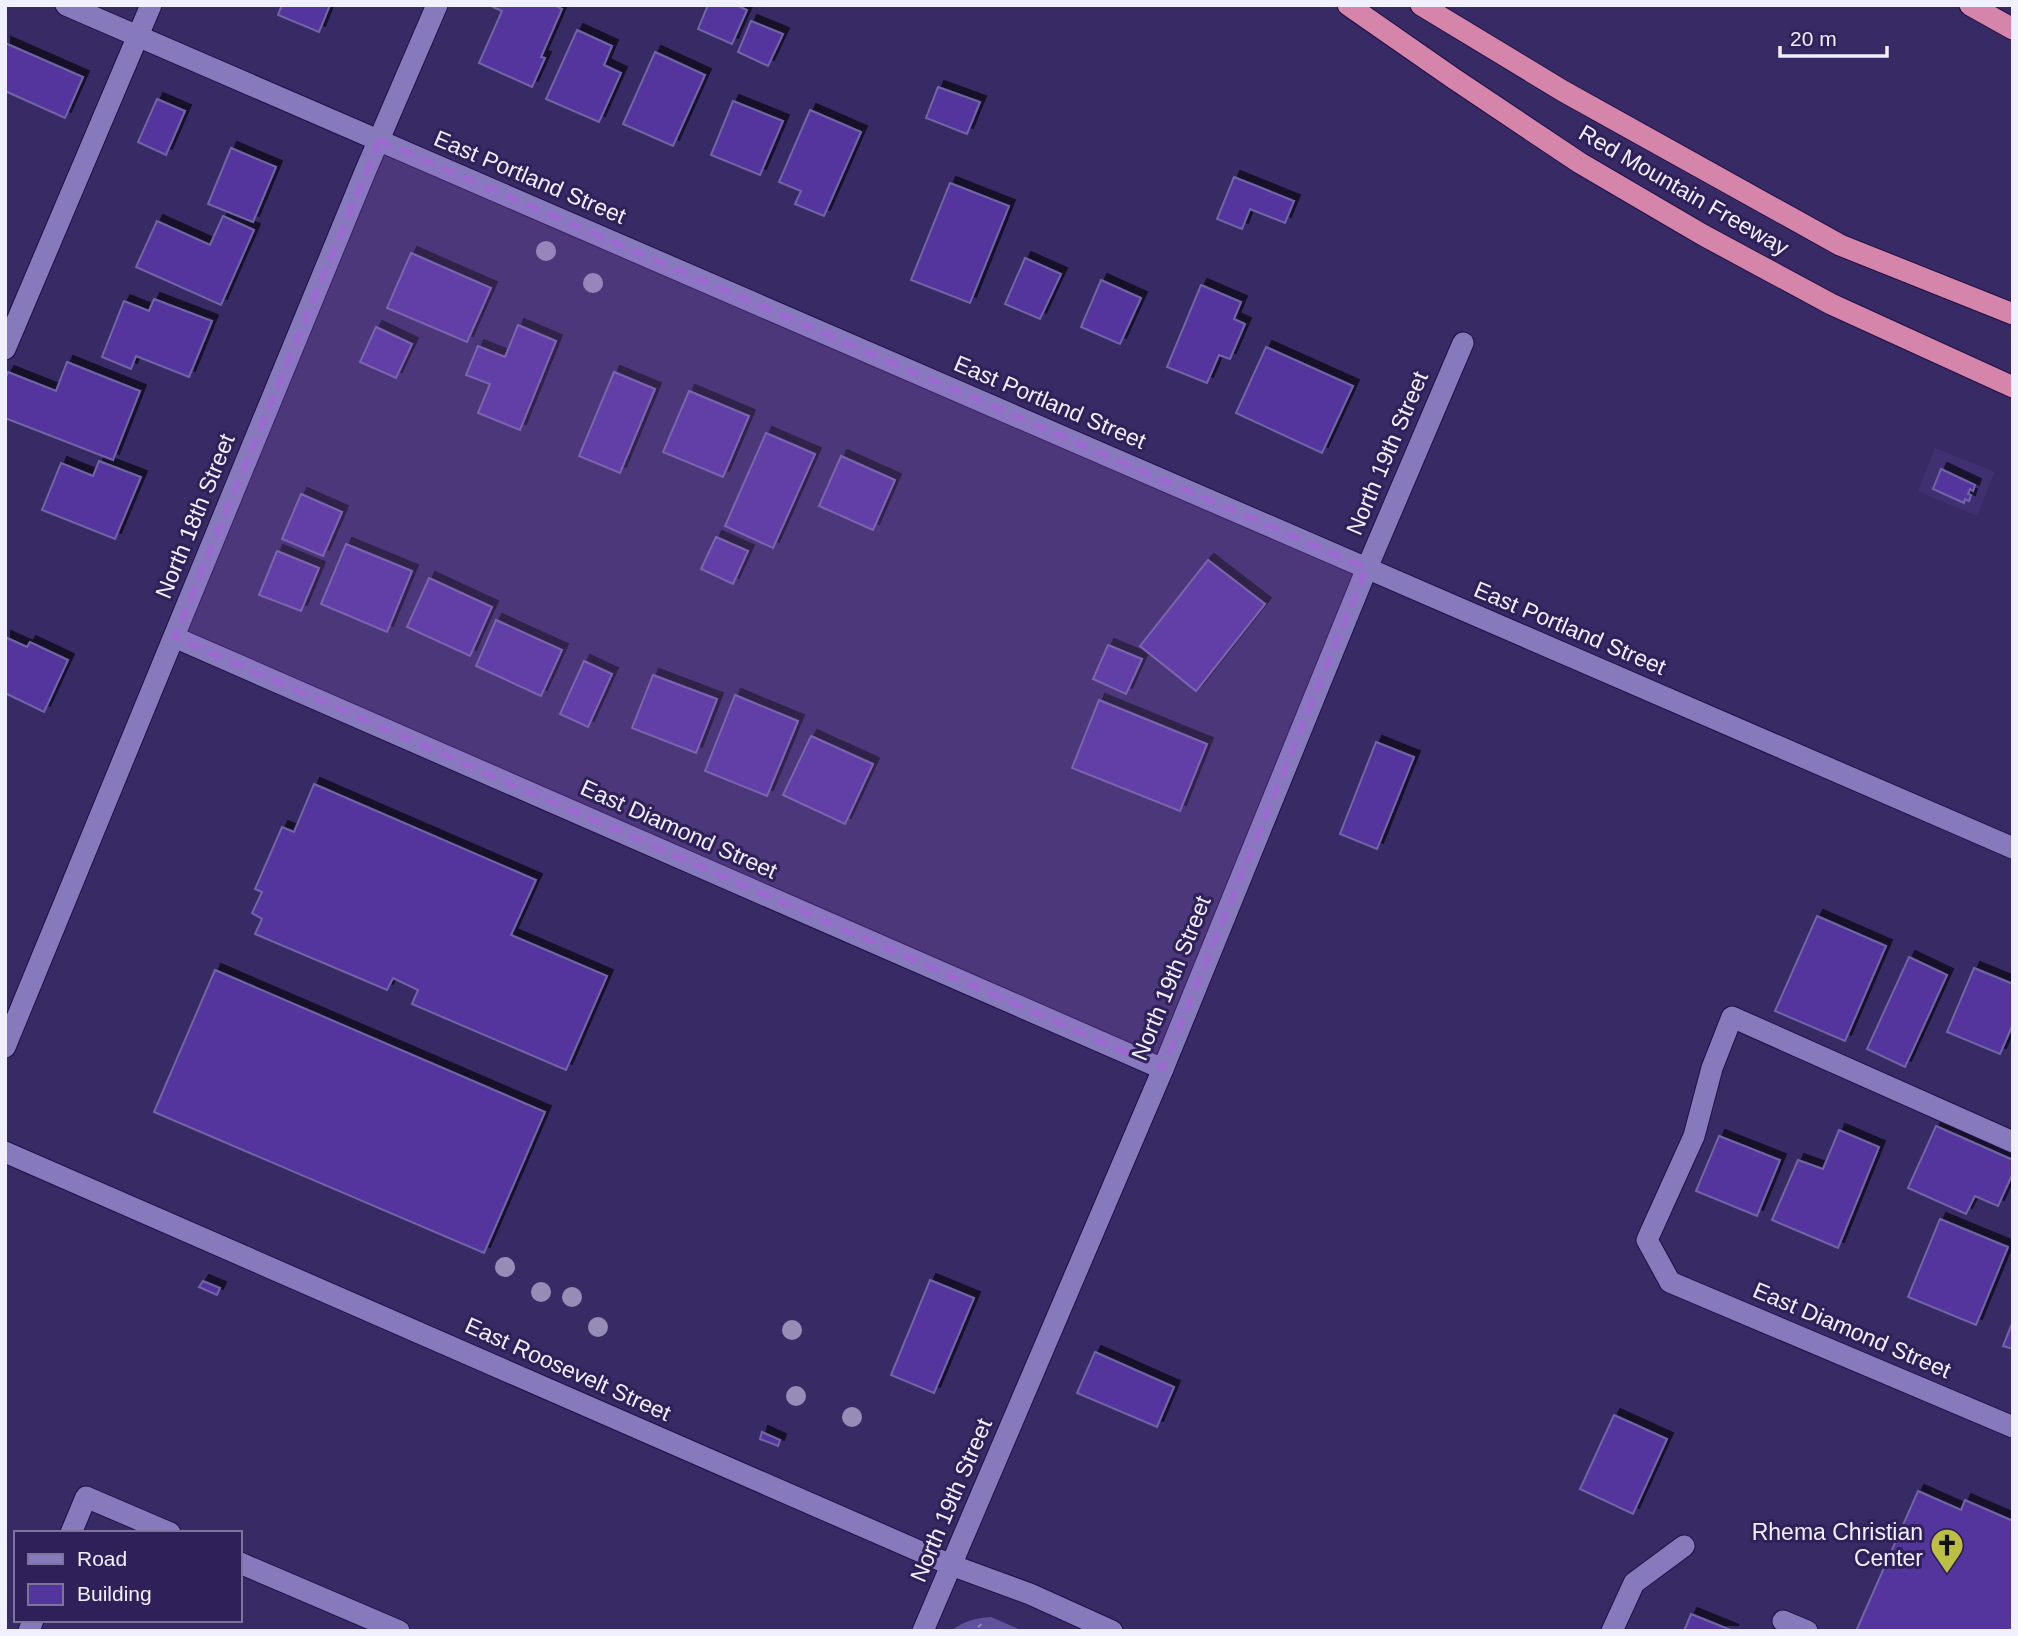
<svg xmlns="http://www.w3.org/2000/svg" width="2018" height="1636" font-family="Helvetica,sans-serif">
	<style>
		.built { fill: #403072 }
		.green { fill: #61519c }
		.building { fill: #52359d; stroke: #7165a6; stroke-width: 2; filter: url(#shadow) }
		.lines { fill: none; stroke-linecap: round; stroke-linejoin: round }
		.lane-casing { stroke: #210f48; stroke-width: 23 }
		.street-casing { stroke: #210f48; stroke-width: 23 }
		.secondary-casing { stroke: #210f48; stroke-width: 23 }
		.highway-casing { stroke: #210f48; stroke-width: 23 }
		.path { stroke: #938cb0; stroke-width: 4.5; stroke-dasharray: 2 5; stroke-linecap: butt }
		.lane { stroke: #867abd; stroke-width: 21 }
		.street { stroke: #867abd; stroke-width: 21 }
		.secondary { stroke: #867abd; stroke-width: 21 }
		.highway { stroke: #d584aa; stroke-width: 21 }
		.tree { fill: #958db6 }
		.marked { fill: #9e67d2; fill-opacity: 0.2; stroke: #9e67d2; stroke-width: 5; stroke-dasharray: 14 9; stroke-linejoin: round }
		.labels { text-anchor: middle; stroke-width: 6; stroke-linejoin: round; paint-order: stroke }
		.street-label { font-size: 23px; fill: #f1f0fe; stroke: #2f205a }
		.poi-label { font-size: 23px; fill: #f1f0fe; stroke: #2f205a; text-anchor: end }
	</style>
	<defs>
		<filter id="shadow"><feDropShadow dx="6" dy="-6" stdDeviation="0" flood-color="#0009"/></filter>
	</defs>
	<rect width="100%" height="100%" fill="#382b65"/>
	<path class="built" d="M1935,448L1995,472L1977,516L1918,491Z"/>
	<path class="green" d="M991,1617L1023,1631H951C964,1621 975,1618 991,1617Z"/>
	<g class="building">
		<path d="M282,5H330L319,32L278,15Z"/>
		<path d="M493,5H554L562,9L541,57L545,58L532,87L479,63L502,11L493,7Z"/>
		<path d="M708,5H736L747,10L732,44L698,29Z"/>
		<path d="M751,21L783,34L768,66L738,52Z"/>
		<path d="M577,30L612,46L604,65L621,73L599,122L546,99Z"/>
		<path d="M5,43L83,77L65,118L5,91Z"/>
		<path d="M655,52L705,75L673,146L623,124Z"/>
		<path d="M938,87L980,102L967,134L926,118Z"/>
		<path d="M157,99L185,111L166,155L138,142Z"/>
		<path d="M733,101L783,121L760,175L711,155Z"/>
		<path d="M810,110L861,132L824,216L795,204L801,191L779,182Z"/>
		<path d="M231,148L276,167L253,222L208,204Z"/>
		<path d="M1234,177L1294,201L1285,223L1250,209L1242,229L1217,219Z"/>
		<path d="M950,183L1009,206L970,303L911,280Z"/>
		<path d="M223,216L254,230L221,305L136,267L157,221L210,245Z"/>
		<path d="M411,253L491,288L467,342L387,308Z"/>
		<path d="M1025,258L1061,274L1040,319L1005,304Z"/>
		<path d="M1101,280L1141,298L1120,344L1081,327Z"/>
		<path d="M1201,285L1241,302L1234,319L1245,324L1230,359L1219,355L1207,383L1167,367Z"/>
		<path d="M154,299L212,321L189,377L136,356L131,369L102,357L124,301L149,311Z"/>
		<path d="M518,325L556,341L520,430L478,413L490,384L466,375L478,346L505,357Z"/>
		<path d="M376,327L412,344L396,378L360,362Z"/>
		<path d="M1266,347L1353,386L1322,453L1236,413Z"/>
		<path d="M67,362L140,391L113,460L5,418V379L8,372L56,391Z"/>
		<path d="M614,372L655,389L620,473L579,456Z"/>
		<path d="M689,391L749,416L723,477L663,452Z"/>
		<path d="M766,433L815,454L773,548L725,526Z"/>
		<path d="M841,456L895,480L873,530L819,506Z"/>
		<path d="M99,461L141,477L115,539L42,510L61,463L93,476Z"/>
		<path d="M1941,469L1975,485L1973,491L1970,489L1968,494L1971,495L1969,501L1965,499L1964,503L1933,489Z"/>
		<path d="M301,494L342,512L323,556L282,539Z"/>
		<path d="M716,537L748,551L733,584L701,569Z"/>
		<path d="M346,544L412,571L387,632L321,604Z"/>
		<path d="M277,551L319,568L301,611L259,595Z"/>
		<path d="M1208,560L1265,604L1196,691L1140,646Z"/>
		<path d="M429,578L492,607L470,656L407,627Z"/>
		<path d="M496,620L562,650L541,696L476,666Z"/>
		<path d="M5,637L27,647L30,642L68,660L44,712L5,693Z"/>
		<path d="M1108,645L1142,659L1126,694L1093,679Z"/>
		<path d="M584,661L612,674L588,727L560,714Z"/>
		<path d="M653,675L717,699L696,753L632,728Z"/>
		<path d="M735,695L798,721L767,796L705,771Z"/>
		<path d="M1099,700L1207,744L1180,811L1072,768Z"/>
		<path d="M811,736L873,764L845,824L783,795Z"/>
		<path d="M1376,742L1414,757L1377,849L1340,834Z"/>
		<path d="M314,784L536,880L511,935L607,976L566,1070L412,1004L418,990L393,978L387,990L255,934L262,919L252,913L262,892L255,889L282,827L294,832Z"/>
		<path d="M1817,916L1886,946L1845,1041L1775,1011Z"/>
		<path d="M1909,957L1947,975L1905,1067L1867,1049Z"/>
		<path d="M1974,968L2013,984V1024L2000,1054L1947,1032Z"/>
		<path d="M215,970L545,1112L484,1253L154,1112Z"/>
		<path d="M1936,1126L2013,1160V1173L1998,1206L1975,1196L1966,1214L1908,1188Z"/>
		<path d="M1839,1130L1879,1147L1838,1248L1772,1220L1798,1160L1823,1169Z"/>
		<path d="M1719,1136L1780,1160L1757,1216L1696,1191Z"/>
		<path d="M1940,1219L2008,1247L1976,1325L1908,1297Z"/>
		<path d="M930,1280L974,1298L934,1393L891,1375Z"/>
		<path d="M203,1281L220,1288L217,1295L199,1287Z"/>
		<path d="M2013,1321V1349L2003,1346Z"/>
		<path d="M1095,1352L1174,1387L1157,1427L1077,1393Z"/>
		<path d="M1614,1415L1667,1439L1633,1514L1580,1489Z"/>
		<path d="M762,1432L780,1440L778,1446L760,1439Z"/>
		<path d="M1918,1491L1961,1510L1965,1500L2013,1521V1631H1860L1857,1629Z"/>
		<path d="M1691,1614L1733,1631H1684Z"/>
	</g>
	<g class="lines">
		<defs>
			<g id="lane">
				<path d="M5,349L151,5"/>
				<path d="M1670,1282L1647,1240L1694,1136L1712,1068L1732,1017L2013,1142"/>
				<path d="M71,1533L86,1497L170,1533"/>
				<path d="M240,1563L399,1631"/>
				<path d="M1783,1621L1807,1631"/>
				<path d="M29,1631L33,1620"/>
				<path d="M1612,1631L1634,1583L1684,1546"/>
			</g>
			<g id="street">
				<path d="M66,5L2013,848"/>
				<path d="M174,637L1163,1069"/>
				<path d="M5,1047L365,172L437,5"/>
				<path d="M1670,1282L2013,1427"/>
				<path d="M923,1631L1163,1069L1367,568L1463,343"/>
			</g>
			<path id="secondary" d="M5,1152L951,1565L1030,1594L1112,1631"/>
			<g id="highway">
				<path d="M1348,5L1453,78L1580,163L1703,235L1831,304L2013,387"/>
				<path d="M1421,5L1563,91L1840,245L2013,314"/>
				<path d="M1970,5L2013,29"/>
			</g>
		</defs>
		<use href="#lane" class="lane-casing"/>
		<use href="#street" class="street-casing"/>
		<use href="#secondary" class="secondary-casing"/>
		<use href="#highway" class="highway-casing"/>
		<path class="path" d="M979,1625L984,1631"/>
		<use href="#lane" class="lane"/>
		<use href="#street" class="street"/>
		<use href="#secondary" class="secondary"/>
		<use href="#highway" class="highway"/>
	</g>
	<g class="tree">
		<circle cx="546" cy="251" r="10"/>
		<circle cx="593" cy="283" r="10"/>
		<circle cx="505" cy="1267" r="10"/>
		<circle cx="541" cy="1292" r="10"/>
		<circle cx="572" cy="1297" r="10"/>
		<circle cx="598" cy="1327" r="10"/>
		<circle cx="792" cy="1330" r="10"/>
		<circle cx="796" cy="1396" r="10"/>
		<circle cx="852" cy="1417" r="10"/>
	</g>
	<path class="marked" d="M379,140L1367,568L1163,1069L174,637Z"/>
	<defs>
		<symbol id="church-pin" viewBox="-11 -11 22 30"><path d="M0 17L-7.5 6A9.5 9.5 0 1 1 7.5 6Z" fill="#bcbf44" stroke="#2f205a"/><path d="M-1.2-6h2.4v3.5h3.3v2.4h-3.3V6h-2.4V-.1h-3.3v-2.4h3.3Z" fill="#111"/></symbol>
	</defs>
	<g fill-rule="evenodd">
		<use href="#church-pin" x="1928" y="1526" width="38" height="52"/>
	</g>
	<g class="labels">
		<g class="street-label">
			<text transform="translate(530 177) rotate(23)" y="8">East Portland Street</text>
			<text transform="translate(1684 190) rotate(30)" y="8">Red Mountain Freeway</text>
			<text transform="translate(1050 402) rotate(23)" y="8">East Portland Street</text>
			<text transform="translate(1387 453) rotate(-67)" y="8">North 19th Street</text>
			<text transform="translate(195 516) rotate(-68)" y="8">North 18th Street</text>
			<text transform="translate(1570 628) rotate(23)" y="8">East Portland Street</text>
			<text transform="translate(679 829) rotate(24)" y="8">East Diamond Street</text>
			<text transform="translate(1171 978) rotate(-68)" y="8">North 19th Street</text>
			<text transform="translate(1852 1330) rotate(23)" y="8">East Diamond Street</text>
			<text transform="translate(568 1369) rotate(24)" y="8">East Roosevelt Street</text>
			<text transform="translate(951 1500) rotate(-67)" y="8">North 19th Street</text>
		</g>
		<g class="poi-label">
			<text x="1923" y="1540">Rhema Christian<tspan x="1923" dy="26">Center</tspan></text>
		</g>
	</g>
	<rect width="2018" height="1636" fill="none" stroke="#f1f0fe" stroke-width="14"/>
	<rect x="14" y="1531" width="228" height="91" fill="#2f205a" stroke="#7d739c" stroke-width="2"/>
	<rect x="28" y="1554" width="35" height="10" fill="#867abd" stroke="#7d739c" stroke-width="2"/>
	<text x="77" y="1566" font-size="21" fill="#f1f0fe">Road</text>
	<rect x="28" y="1584" width="35" height="21" fill="#52359d" stroke="#7d739c" stroke-width="2"/>
	<text x="77" y="1601" font-size="21" fill="#f1f0fe">Building</text>
	<path d="M1780 46v10h107v-10" fill="none" stroke="#f1f0fe" stroke-width="3.5"/>
	<text x="1790" y="46" font-size="21" fill="#f1f0fe" stroke="#2f205a" stroke-width="5" paint-order="stroke">20 m</text>
</svg>
